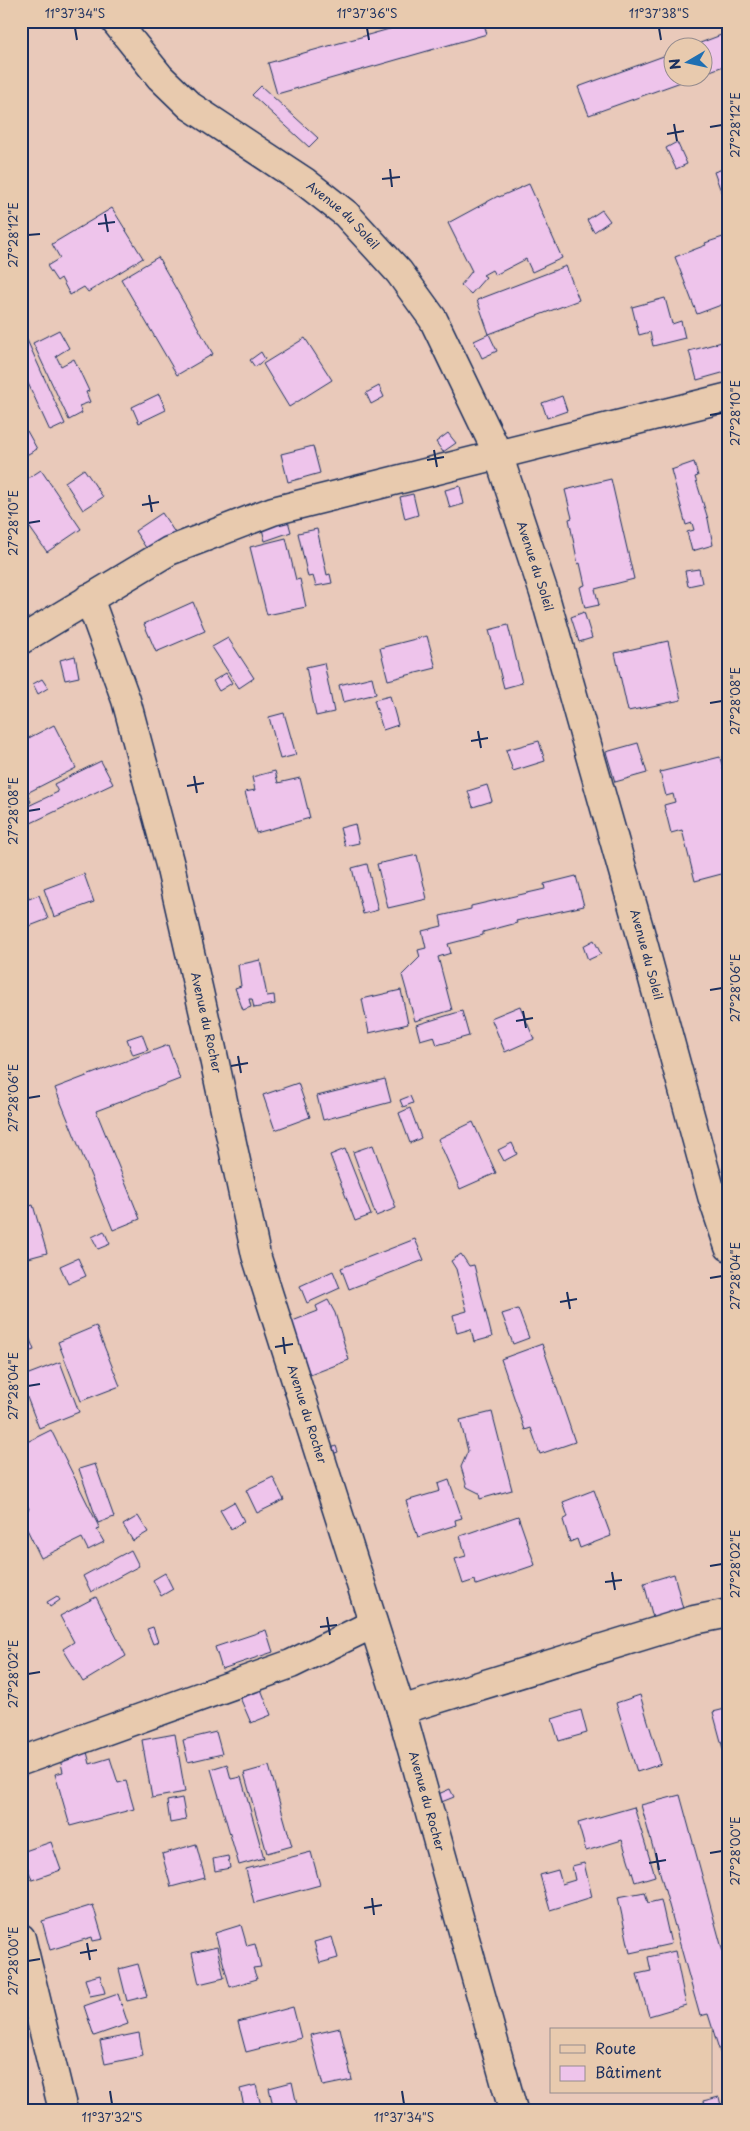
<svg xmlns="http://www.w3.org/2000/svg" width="750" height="2131" font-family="'Playpen Sans',sans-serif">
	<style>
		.building { fill: #eec4eb; stroke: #1b2f5e }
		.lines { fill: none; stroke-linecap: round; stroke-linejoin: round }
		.minor-casing { stroke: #1b2f5e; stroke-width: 31 }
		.minor { stroke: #e8caae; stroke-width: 28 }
		.ticks { fill: none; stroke: #1b2f5e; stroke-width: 2 }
		.labels { text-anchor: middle; stroke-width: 4.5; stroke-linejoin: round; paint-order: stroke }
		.street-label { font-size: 12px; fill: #1b2f5e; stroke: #e8caae }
		.neatline { fill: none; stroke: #1b2f5e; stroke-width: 2 }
		.ticks-label { font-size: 12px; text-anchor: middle; fill: #1b2f5e }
	</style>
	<rect width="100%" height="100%" fill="#e9c9ba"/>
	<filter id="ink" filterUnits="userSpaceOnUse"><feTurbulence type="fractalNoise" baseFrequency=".02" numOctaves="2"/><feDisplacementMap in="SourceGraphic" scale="10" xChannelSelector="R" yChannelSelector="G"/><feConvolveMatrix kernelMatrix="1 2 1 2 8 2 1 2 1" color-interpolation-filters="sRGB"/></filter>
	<g filter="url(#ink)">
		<g class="building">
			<path d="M418,21H483L487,34L277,94L268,63Z"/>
			<path d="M489,21H501L490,25Z"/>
			<path d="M729,32V64L702,74V48H687Z"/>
			<path d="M672,53V78H692L589,115L578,87Z"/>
			<path d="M261,86L318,138L309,147L252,95Z"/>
			<path d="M677,142L687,164L676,169L666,148Z"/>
			<path d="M726,168L729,175V191L722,194L714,172Z"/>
			<path d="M529,184L562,258L532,272L526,259L495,275L492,270L483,275L486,277L471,294L461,285L472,271L448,223L498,196L499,197Z"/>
			<path d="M112,208L143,258L88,292L84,287L70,295L61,278L57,281L47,266L60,258L52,244Z"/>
			<path d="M602,210L610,221L594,232L587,220Z"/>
			<path d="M729,235V302L697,314L675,257L706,245L705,243Z"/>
			<path d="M158,257L213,354L177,375L121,279Z"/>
			<path d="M566,266L579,300L489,334L477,300Z"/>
			<path d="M665,298L672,324L681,321L685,338L653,346L650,332L639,335L632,307Z"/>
			<path d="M59,330L69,348L56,356L61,366L74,359L89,391L86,392L90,402L79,406L82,413L69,420L33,343Z"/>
			<path d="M489,334L497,351L482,358L474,341Z"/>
			<path d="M305,338L332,380L289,407L263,364Z"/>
			<path d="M27,340L65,424L50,431L21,368V343Z"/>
			<path d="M729,340V371L697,380L689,351Z"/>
			<path d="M261,352L265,359L255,367L250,360Z"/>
			<path d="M379,386L384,397L371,404L366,393Z"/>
			<path d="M159,394L166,410L139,423L132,407Z"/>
			<path d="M562,396L567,411L547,418L542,403Z"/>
			<path d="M27,431L37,449L21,458V435Z"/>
			<path d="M448,433L456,443L443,452L436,442Z"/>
			<path d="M313,446L320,473L288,482L281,454Z"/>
			<path d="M694,462L698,476L695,477L708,519L713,545L692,551L687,532L694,530L692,523L686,525L671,470Z"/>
			<path d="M84,469L103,497L83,510L65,482Z"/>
			<path d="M41,470L81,529L47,552L21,515V483Z"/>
			<path d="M611,479L634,579L595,589L599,605L585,608L580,587L585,585L580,563L578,564L569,519L572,518L565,490Z"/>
			<path d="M460,486L464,504L450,508L445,490Z"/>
			<path d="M413,494L418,515L405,519L400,497Z"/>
			<path d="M729,496V521L723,497Z"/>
			<path d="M162,513L179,539L152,557L135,531Z"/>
			<path d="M287,517L291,532L265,541L261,525Z"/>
			<path d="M317,529L327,575L330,574L332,583L316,586L313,576L308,577L298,533Z"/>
			<path d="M286,538L296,580L300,579L306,607L267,615L250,547Z"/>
			<path d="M699,569L702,583L688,586L685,571Z"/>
			<path d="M193,602L205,631L156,652L144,624Z"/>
			<path d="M584,612L592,638L579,642L571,617Z"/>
			<path d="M508,625L522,683L504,688L489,630Z"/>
			<path d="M427,636L436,668L388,680L380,648Z"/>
			<path d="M228,638L254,678L239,688L212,647Z"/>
			<path d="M668,641L681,700L628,711L615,653Z"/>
			<path d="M75,656L79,677L65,680L60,660Z"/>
			<path d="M324,663L334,712L316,716L306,667Z"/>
			<path d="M226,673L232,683L219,691L213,681Z"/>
			<path d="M372,677L376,694L343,702L339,685Z"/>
			<path d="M42,679L48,688L38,694L33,684Z"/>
			<path d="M390,696L398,725L383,730L374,700Z"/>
			<path d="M284,713L296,755L280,759L269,717Z"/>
			<path d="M54,725L76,768L27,793L31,802L21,807V742Z"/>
			<path d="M539,741L545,761L513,771L506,750Z"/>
			<path d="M638,743L647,773L615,782L606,752Z"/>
			<path d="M729,755V768H726L723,756Z"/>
			<path d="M720,757L729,792V872L695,881L682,830L671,833L664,805L675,802L673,794L666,796L660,772Z"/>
			<path d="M101,761L113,784L31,823L24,808L58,792L54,784Z"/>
			<path d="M275,771L278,783L300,778L310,818L256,833L245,792L255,790L252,777Z"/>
			<path d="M487,785L492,801L473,807L468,791Z"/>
			<path d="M355,824L359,843L345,846L340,828Z"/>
			<path d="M417,855L427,899L388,908L377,864Z"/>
			<path d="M367,864L378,910L363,914L352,868Z"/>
			<path d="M84,874L94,902L54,917L44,889Z"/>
			<path d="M576,876L584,906L516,921L517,923L483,932V935L448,944L451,953L438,957L452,1010L415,1021L402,975L420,957L418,950L426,948L422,931L442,926L440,916L471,909V906L545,889L544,884Z"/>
			<path d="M26,891L29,899L39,895L48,919L22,929L21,893Z"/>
			<path d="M594,940L601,954L588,960L583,946Z"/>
			<path d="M260,960L267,996L274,995L275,1004L254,1008L252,999H249L251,1007L243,1010L235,988L241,986L238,965Z"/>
			<path d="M401,990L408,1024L369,1033L362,999Z"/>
			<path d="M520,1006L534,1039L505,1052L491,1018Z"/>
			<path d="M462,1011L469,1036L437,1045L434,1036L420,1040L416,1025Z"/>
			<path d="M142,1034L148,1050L133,1055L127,1039Z"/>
			<path d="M168,1045L180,1079L96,1111L140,1219L113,1230L55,1088Z"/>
			<path d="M385,1079L391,1102L323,1120L317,1096Z"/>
			<path d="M298,1083L310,1117L275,1130L263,1095Z"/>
			<path d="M410,1096L413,1103L403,1107L400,1100Z"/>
			<path d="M410,1108L421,1138L410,1143L399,1113Z"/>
			<path d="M473,1122L496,1173L460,1189L438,1139Z"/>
			<path d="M512,1143L517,1154L504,1161L498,1150Z"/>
			<path d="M373,1145L396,1208L376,1216L353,1152Z"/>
			<path d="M345,1149L371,1215L355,1221L330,1155Z"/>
			<path d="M33,1205L47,1253L21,1260V1209Z"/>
			<path d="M104,1231L110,1244L98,1249L92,1237Z"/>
			<path d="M415,1239L424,1260L349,1289L341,1268Z"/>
			<path d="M461,1254L469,1266L474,1265L492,1337L474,1342L471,1329L457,1333L453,1315L467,1311L456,1269L451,1261Z"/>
			<path d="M78,1258L86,1276L68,1284L60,1266Z"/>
			<path d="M333,1271L340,1288L307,1303L300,1286Z"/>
			<path d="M328,1300L335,1313L349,1360L310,1375L290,1322L318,1311L316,1306Z"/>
			<path d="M518,1309L529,1338L513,1344L502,1314Z"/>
			<path d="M21,1316L34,1350L21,1354Z"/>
			<path d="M96,1326L120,1386L81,1401L58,1342Z"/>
			<path d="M542,1344L575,1442L540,1454L531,1428L525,1430L501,1359Z"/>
			<path d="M60,1362L79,1412L39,1428L21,1382V1377Z"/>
			<path d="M492,1412L512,1490L480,1499L479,1493L467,1487L461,1467L468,1451L460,1420Z"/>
			<path d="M51,1430L100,1529L97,1530L104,1542L88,1550L82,1538L41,1558L21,1517V1513L29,1509L21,1492V1445Z"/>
			<path d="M336,1446L338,1452L329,1455L327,1450Z"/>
			<path d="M95,1464L114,1517L98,1523L79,1469Z"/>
			<path d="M273,1477L284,1500L257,1513L246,1490Z"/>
			<path d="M449,1480L462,1518L455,1520L456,1525L418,1537L406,1501L440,1491L438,1484Z"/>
			<path d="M594,1490L611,1536L580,1548L577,1539L570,1542L563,1520L568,1517L563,1502Z"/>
			<path d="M234,1502L244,1521L231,1529L220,1510Z"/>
			<path d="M138,1516L148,1532L133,1541L123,1525Z"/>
			<path d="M518,1516L535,1565L476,1585L475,1580L463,1584L455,1559L466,1556L460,1536Z"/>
			<path d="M131,1550L139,1566L91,1592L83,1576Z"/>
			<path d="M165,1573L173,1589L161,1596L153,1580Z"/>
			<path d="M674,1574L683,1609L653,1618L644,1583Z"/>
			<path d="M57,1596L60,1600L50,1607L47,1602Z"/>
			<path d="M96,1597L126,1656L83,1682L63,1649L74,1642L60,1616Z"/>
			<path d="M153,1627L158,1642L153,1644L147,1629Z"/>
			<path d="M266,1630L273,1652L222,1669L215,1647Z"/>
			<path d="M259,1684L271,1715L251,1723L238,1693Z"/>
			<path d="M640,1695L661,1764L637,1772L616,1703Z"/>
			<path d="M729,1708V1760H726L713,1712Z"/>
			<path d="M581,1710L587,1733L559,1741L552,1719Z"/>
			<path d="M216,1732L222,1754L188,1762L183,1740Z"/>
			<path d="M175,1734L185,1792L152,1798L142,1740Z"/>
			<path d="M87,1752L90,1764L110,1758L118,1783L126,1781L134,1809L70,1826L55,1774L63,1772L60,1759Z"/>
			<path d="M227,1764L231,1779L241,1777L264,1858L239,1865L211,1769Z"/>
			<path d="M269,1766L292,1846L267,1853L244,1773Z"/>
			<path d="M450,1789L454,1797L439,1803L436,1795Z"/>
			<path d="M680,1795L729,1974V2063L724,2065L708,2014L700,2016L641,1805Z"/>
			<path d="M182,1798L186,1820L170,1823L167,1801Z"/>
			<path d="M634,1807L655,1876L635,1882L622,1840L586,1851L578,1823Z"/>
			<path d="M51,1842L61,1870L32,1880L22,1852Z"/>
			<path d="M196,1844L205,1878L171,1887L162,1854Z"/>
			<path d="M311,1852L320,1885L254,1903L246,1869Z"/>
			<path d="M228,1856L230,1868L215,1871L213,1859Z"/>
			<path d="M584,1863L592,1897L550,1910L540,1875L558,1870L562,1884L575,1880L572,1866Z"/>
			<path d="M645,1892L648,1903L661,1900L671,1944L630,1953L618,1897Z"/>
			<path d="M93,1905L103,1939L93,1941L92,1937L50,1950L42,1921Z"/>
			<path d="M241,1925L247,1946L255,1944L261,1967L253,1968L257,1979L230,1987L215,1933Z"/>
			<path d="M332,1937L338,1958L320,1963L314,1942Z"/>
			<path d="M217,1947L224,1978L199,1984L192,1953Z"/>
			<path d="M675,1951L686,2005L649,2016L637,1974L651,1971L648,1957Z"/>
			<path d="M138,1964L147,1996L127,2001L119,1969Z"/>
			<path d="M100,1975L105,1993L90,1996L85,1979Z"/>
			<path d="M118,1994L128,2024L94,2036L84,2006Z"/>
			<path d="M293,2007L301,2038L246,2052L238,2022Z"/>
			<path d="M340,2028L352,2080L323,2086L310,2035Z"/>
			<path d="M139,2033L143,2056L105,2064L100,2041Z"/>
			<path d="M292,2082L298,2110H274L269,2088Z"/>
			<path d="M256,2085L262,2110H245L240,2089Z"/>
			<path d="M719,2097L722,2110H705L703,2101Z"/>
		</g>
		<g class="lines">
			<defs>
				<g id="minor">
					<path id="s1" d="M115,21L160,77L190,106L305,182L346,214L399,272L433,319L498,454L544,593L639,928L712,1196L729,1247"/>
					<path id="s2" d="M89,598L126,700L170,865L210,1040L256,1255L401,1710L513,2110"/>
					<path d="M21,640L169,551L273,511L729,397"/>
					<path d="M401,1710L694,1620L729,1613"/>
					<path d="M21,1761L291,1664L373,1624"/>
					<path d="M21,1938L63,2110"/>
				</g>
			</defs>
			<use href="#minor" class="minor-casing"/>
			<use href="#minor" class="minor"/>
		</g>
	</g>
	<path class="ticks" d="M75,28L77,40M367,28L369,40M659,28L661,40M674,124L677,141M710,127L722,125M667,134L684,131M390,169L392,187M382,179L400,177M105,214L108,232M98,224L115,222M28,235L40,234M710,415L722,413M434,450L437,467M427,460L444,457M149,495L152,512M142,505L159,502M28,523L40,521M710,703L722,701M478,731L481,748M471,741L488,738M194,776L197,793M187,786L204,783M28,811L40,809M710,990L722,988M523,1011L526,1028M516,1021L533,1018M238,1056L241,1073M231,1066L248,1063M28,1098L40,1096M710,1278L722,1276M567,1292L570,1309M560,1302L577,1299M283,1337L285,1354M275,1347L293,1344M28,1386L40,1384M710,1566L722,1564M612,1572L615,1590M605,1582L622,1580M327,1617L330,1635M320,1627L337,1625M28,1674L40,1672M656,1853L659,1870M710,1853L722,1851M649,1863L666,1860M372,1898L374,1915M364,1908L382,1905M87,1943L90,1960M80,1953L97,1950M28,1961L40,1959M110,2091L112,2104M402,2091L404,2104"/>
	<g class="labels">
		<g class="street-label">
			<text dy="4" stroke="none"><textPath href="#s1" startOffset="302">Avenue du Soleil</textPath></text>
			<text dy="4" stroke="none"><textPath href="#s1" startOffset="708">Avenue du Soleil</textPath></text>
			<text dy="4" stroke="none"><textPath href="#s1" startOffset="1112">Avenue du Soleil</textPath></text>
			<text dy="4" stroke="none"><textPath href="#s2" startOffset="441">Avenue du Rocher</textPath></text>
			<text dy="4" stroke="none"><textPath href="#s2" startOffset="846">Avenue du Rocher</textPath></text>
			<text dy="4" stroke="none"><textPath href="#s2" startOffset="1251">Avenue du Rocher</textPath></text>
		</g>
	</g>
	<rect width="750" height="2131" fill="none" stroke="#e8caae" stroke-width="55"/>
	<rect x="550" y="2028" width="162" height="65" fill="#e8caae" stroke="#968c8e"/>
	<rect x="560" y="2045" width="25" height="8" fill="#e8caae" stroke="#968c8e"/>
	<text x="595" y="2054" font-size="15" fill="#1b2f5e">Route</text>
	<rect x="560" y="2066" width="25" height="15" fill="#eec4eb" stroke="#968c8e"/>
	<text x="595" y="2078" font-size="15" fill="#1b2f5e">Bâtiment</text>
	<g transform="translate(688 62) rotate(261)"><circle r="24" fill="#e8caae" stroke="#968c8e"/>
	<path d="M0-4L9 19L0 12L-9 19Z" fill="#1f6fb2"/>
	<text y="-8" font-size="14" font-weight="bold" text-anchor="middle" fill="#1b2f5e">N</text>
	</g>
	<rect x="28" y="28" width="694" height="2076" class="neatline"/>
	<g class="ticks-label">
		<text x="75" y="18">11°37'34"S</text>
		<text x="367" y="18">11°37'36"S</text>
		<text x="659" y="18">11°37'38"S</text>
		<text transform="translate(736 125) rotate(-90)" y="4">27°28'12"E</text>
		<text transform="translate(14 235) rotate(-90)" y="4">27°28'12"E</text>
		<text transform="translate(736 413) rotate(-90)" y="4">27°28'10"E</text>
		<text transform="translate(14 523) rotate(-90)" y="4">27°28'10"E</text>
		<text transform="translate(736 701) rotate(-90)" y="4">27°28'08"E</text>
		<text transform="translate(14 811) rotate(-90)" y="4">27°28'08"E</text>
		<text transform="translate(736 988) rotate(-90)" y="4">27°28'06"E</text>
		<text transform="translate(14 1098) rotate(-90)" y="4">27°28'06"E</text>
		<text transform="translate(736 1276) rotate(-90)" y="4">27°28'04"E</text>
		<text transform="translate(14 1386) rotate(-90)" y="4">27°28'04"E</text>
		<text transform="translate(736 1564) rotate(-90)" y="4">27°28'02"E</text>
		<text transform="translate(14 1674) rotate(-90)" y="4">27°28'02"E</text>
		<text transform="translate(736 1851) rotate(-90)" y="4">27°28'00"E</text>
		<text transform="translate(14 1961) rotate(-90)" y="4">27°28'00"E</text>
		<text x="112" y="2122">11°37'32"S</text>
		<text x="404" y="2122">11°37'34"S</text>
	</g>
</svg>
